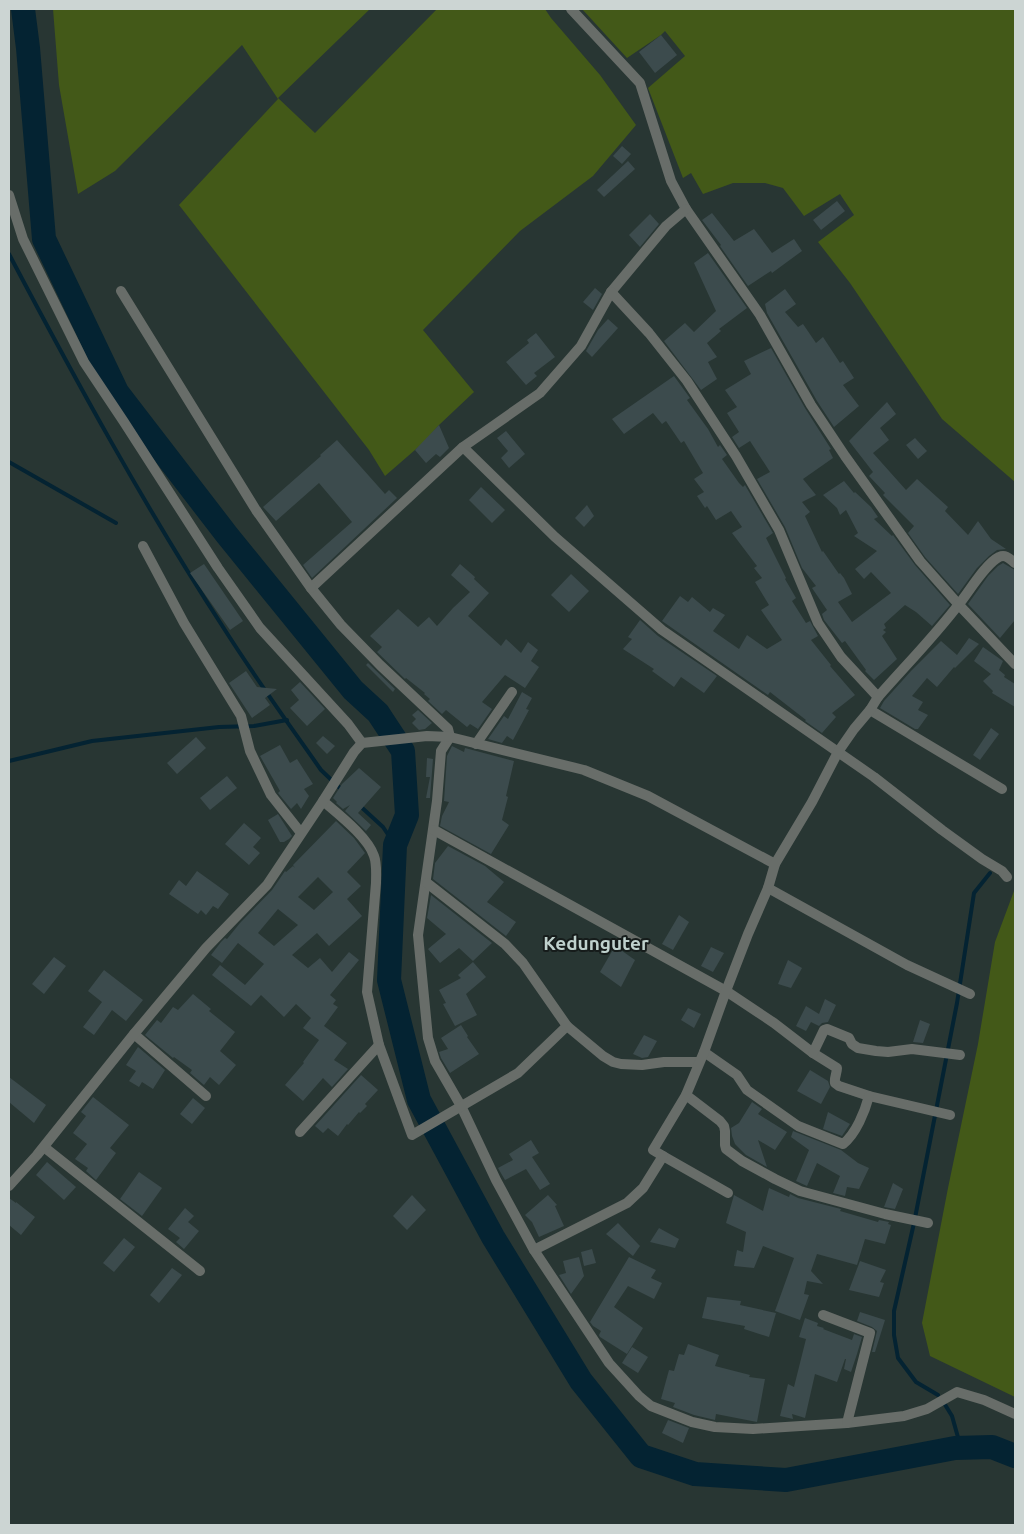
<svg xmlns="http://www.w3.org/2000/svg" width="1024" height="1534" font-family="Ubuntu,sans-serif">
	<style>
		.green { fill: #435918 }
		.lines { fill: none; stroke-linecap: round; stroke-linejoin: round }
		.stream { stroke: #042332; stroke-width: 4 }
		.river { stroke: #042332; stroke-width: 24 }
		.building { fill: #3c4b4d; fill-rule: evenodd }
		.minor { stroke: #686d69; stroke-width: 10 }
		.labels { text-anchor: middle; stroke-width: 4; stroke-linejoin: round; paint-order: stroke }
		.quarter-label { font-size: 19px; font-weight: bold; fill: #bfd1cd; stroke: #161c1b }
	</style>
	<rect width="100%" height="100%" fill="#283633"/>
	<g class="green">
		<path d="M53,9H370L278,98L315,133L437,9H545L551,18L600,75L636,125L593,176L520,231L423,330L474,392L439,425L423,443L385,476L369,450L179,205L278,99L242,45L115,171L78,194L59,85Z"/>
		<path d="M582,9H1015V482L942,419L850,283L818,242L854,215L840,194L804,216L783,188L765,183H733L703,194L691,173L683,178L648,88L685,56L665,31L661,35L627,58Z"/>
		<path d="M1014,891H1015V1397L930,1356L922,1323L948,1188L978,1044L995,942Z"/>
	</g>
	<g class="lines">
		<g class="stream">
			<path d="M9,254C76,381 145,507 223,627C254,676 288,723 321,770L342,790"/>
			<path d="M9,462L116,523"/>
			<path d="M9,761L92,741L219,727L254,726L287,720"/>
			<path d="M359,805L383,827L395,845"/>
			<path d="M915,1218L957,1003L974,893L990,873"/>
			<path d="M914,1223L894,1311V1335L898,1358L916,1382L938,1395"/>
			<path d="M944,1403L952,1416L961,1448"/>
		</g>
		<path class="river" d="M23,9L28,48L44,239L117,392L227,535L353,690L378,713L403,751L407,815L395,845L389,980L419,1100L493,1237L581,1381L641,1456L695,1474L786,1480L955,1448L992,1447L1015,1456"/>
	</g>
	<g class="building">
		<path d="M661,35L677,55L655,73L639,52Z"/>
		<path d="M622,146L631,154L622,164L613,156Z"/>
		<path d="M628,161L635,169L604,197L597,190Z"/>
		<path d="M837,201L845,211L821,230L813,220Z"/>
		<path d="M712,213L734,241L754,229L772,253L794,239L802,251L772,273L771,271L748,286L720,246L721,245L702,220Z"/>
		<path d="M650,214L659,224L640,247L629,235Z"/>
		<path d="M708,253L747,308L719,329L721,331L707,343L717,357L708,362L717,379L701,390L664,341L685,323L694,332L716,311L694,263Z"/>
		<path d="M595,288L602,294L593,310L583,302Z"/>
		<path d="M785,289L796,304L785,312L798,327L803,324L816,343L823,337L840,363L843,361L854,378L843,385L859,406L834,427L817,401L767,313L765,304Z"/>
		<path d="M608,319L618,328L592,357L586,351L598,330Z"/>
		<path d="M536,333L555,357L534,373L537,376L526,385L506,362L529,343L527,340Z"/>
		<path d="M771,348L805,408L831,449L829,450L833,458L803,479L816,495L802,502L810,512L805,516L822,552L823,551L839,574L840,573L844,578L852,594L838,602L852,622L891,593L871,572L864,579L855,569L877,551L854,536L858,533L846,510L840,515L837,508L823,495L844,481L854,493L855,492L871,507L878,517L874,519L892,536L893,535L915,565L950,605L932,626L916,612L905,605L884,624L886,628L883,630L886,632L882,636L897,659L874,680L865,671L866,670L845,641L842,643L824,620L822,614L827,610L812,588L816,586L802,568L785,527L757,479L770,472L750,441L739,448L732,437L739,432L727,413L737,407L725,390L751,374L744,361Z"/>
		<path d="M674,376L690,398L687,400L708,429L718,447L720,445L727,455L722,459L739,483L743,487L745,485L773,533L766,538L786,578L785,579L796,598L792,601L806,623L810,621L818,636L811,640L831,665L830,666L855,695L832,713L836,717L822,733L805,721L806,720L770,692L768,695L662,621L680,596L688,602L692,597L710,612L713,608L725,615L713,631L739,649L747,635L767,649L782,640L761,610L769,605L755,582L762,578L754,568L757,566L732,533L742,527L731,511L716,520L707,506L705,508L697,496L704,492L694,479L703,473L684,441L681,443L666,421L662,424L653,413L624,434L612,419Z"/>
		<path d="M887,402L896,414L880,428L889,440L873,453L906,490L917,479L948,507L945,511L968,535L978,521L991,539L1006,549L997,550L989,556L977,568L958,594L925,557L908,533L914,526L883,495L885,493L869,476L873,472L849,441Z"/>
		<path d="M439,425L449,448L440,457L436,454L426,463L415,450Z"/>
		<path d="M506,431L525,454L509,468L501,458L508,451L497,438Z"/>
		<path d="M915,438L927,451L918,459L906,445Z"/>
		<path d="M337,440L385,494L389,490L397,498L312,578L303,565L352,522L319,483L276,521L263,507L321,456L320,455Z"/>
		<path d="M481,487L505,510L492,523L469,500Z"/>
		<path d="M587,505L594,516L584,527L575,518Z"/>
		<path d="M1003,563L1015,570V620L1000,638L968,604L988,576L998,566Z"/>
		<path d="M204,564L243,621L230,630L190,573Z"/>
		<path d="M460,564L475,577L474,579L489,593L468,616L501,646L506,639L521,653L528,642L538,650L531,661L539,667L525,688L505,675L482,702L492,709L478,729L470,724L467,727L446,710L442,714L428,701L430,699L424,694L425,693L406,678L405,679L377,652L382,647L370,636L398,609L418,627L429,617L437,626L453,608L470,592L451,575Z"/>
		<path d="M571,574L589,591L569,612L551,595Z"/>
		<path d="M640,620L658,636L717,676L704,693L681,677L674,687L652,671L654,669L623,649L632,639L628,637Z"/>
		<path d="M969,638L979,644L955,668L954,667L937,687L927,678L912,696L923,702L918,710L928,715L918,729H915L880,708L884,701L911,671L941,641L957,655Z"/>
		<path d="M983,647L1003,661L999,670L1005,675L1004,677L1015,684V707L992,693L993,691L983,681L991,674L974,661Z"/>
		<path d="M368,663L395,689L393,692L366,665Z"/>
		<path d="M246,671L257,687L277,689L265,698L270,705L252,718L229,683Z"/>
		<path d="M300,682L325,709L307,726L290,708L299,700L291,690Z"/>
		<path d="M522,692L532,698L526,709L529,710L513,740L507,736L502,743L488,739L504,716L508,719Z"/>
		<path d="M418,710L432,723L425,729L419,730L412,723L416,719L412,715Z"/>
		<path d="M991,728L999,734L980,760L973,755Z"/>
		<path d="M323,736L335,746L327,754L316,743Z"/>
		<path d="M196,737L206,748L177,774L167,763Z"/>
		<path d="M280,745L290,763L297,759L313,784L304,789L309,796L301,809L297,803L291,809L278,793L280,791L260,756Z"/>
		<path d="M452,746L464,752L465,748L514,761L506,796L508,797L502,820L509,825L491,854L440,826L442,816L449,802L444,801L447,756Z"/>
		<path d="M427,758L433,759L430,798H426L430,777H426Z"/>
		<path d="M359,768L381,787L358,813L371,825L366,831L345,811L350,805L343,809L336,803L337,802L333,798L342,784Z"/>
		<path d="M227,776L237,788L210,810L200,798Z"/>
		<path d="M278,814L292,836L289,839L284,842H280L268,820Z"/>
		<path d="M336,821L354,838L365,853L347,872L361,886L347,899L362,916L329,946L317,933L292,955L308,968L320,958L332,972L349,952L359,960L330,995L336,1000L333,1004L338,1007L324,1026L347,1043L334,1060L348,1069L332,1087L323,1078L303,1101L285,1085L304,1063L303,1062L319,1040L303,1028L311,1018L296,1004L284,1017L261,995L251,1006L212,975L220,965L245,985L264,964L238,943L222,963L211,955L221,942L225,938L227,939L240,923L272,890L285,871L286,872L293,866L295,868L293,865ZM318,877L333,892L314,910L298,897ZM278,909L298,925L274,946L258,933Z"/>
		<path d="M244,823L261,838L253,847L260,853L249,865L225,844Z"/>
		<path d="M448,846L485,866L504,882L487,902L516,922L506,936L433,879L435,863Z"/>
		<path d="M197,871L229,894L218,909L213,906L206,915L201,910L198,914L169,894L179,880L186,886Z"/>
		<path d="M431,895L492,943L473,961L459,948L440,963L428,949L446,934L427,918Z"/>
		<path d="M679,915L689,922L673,950L662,944Z"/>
		<path d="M615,946L635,960L621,987L600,972Z"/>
		<path d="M711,947L724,953L713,972L701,966Z"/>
		<path d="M54,957L66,966L44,994L32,984Z"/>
		<path d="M788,960L802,968L791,988L778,984Z"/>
		<path d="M473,962L486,977L466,994L477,1015L455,1026L443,1004L446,1003L439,990L461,978L458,975Z"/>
		<path d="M104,970L143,1000L126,1021L112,1010L94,1035L83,1027L102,1002L88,991Z"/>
		<path d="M193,994L211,1009L209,1011L235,1032L220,1051L236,1065L219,1085L210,1077L204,1085L190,1073L192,1070L174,1057L173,1058L145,1035L157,1020L161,1023L173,1007L178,1010Z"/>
		<path d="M825,999L836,1005L828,1022L822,1023L819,1026L811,1022L806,1031L796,1026L806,1006L819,1014Z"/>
		<path d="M688,1008L701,1014L694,1028L681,1020Z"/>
		<path d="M920,1020L930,1024L923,1043L913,1042Z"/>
		<path d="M461,1025L468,1036L467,1037L479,1054L450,1073L441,1058L439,1052L448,1049L441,1038Z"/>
		<path d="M644,1035L657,1041L648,1057L642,1058L633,1054Z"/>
		<path d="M138,1047L165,1070L153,1089L142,1082L139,1087L129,1081L136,1071L126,1065Z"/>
		<path d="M810,1070L828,1081L830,1087L821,1104L797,1091Z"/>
		<path d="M361,1075L378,1090L365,1104L367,1106L360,1113L359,1112L348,1125L347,1124L338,1136L328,1128L323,1133L315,1126Z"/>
		<path d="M9,1077L46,1105L34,1123L9,1102Z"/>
		<path d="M93,1097L129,1125L110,1148L116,1153L96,1180L86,1171L88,1168L75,1159L87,1144L73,1133L86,1116L81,1112Z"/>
		<path d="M193,1098L205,1108L192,1124L180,1114Z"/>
		<path d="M752,1102L762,1109L758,1114L787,1132L775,1150L758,1140L767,1167L746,1155L735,1144L732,1136L731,1128L739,1123Z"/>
		<path d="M828,1112L850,1124L842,1136L823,1129Z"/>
		<path d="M793,1131L841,1150L858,1163L869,1168L859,1189L847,1187L845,1196L833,1193L840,1176L817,1163L807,1186L796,1181L809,1150L791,1137Z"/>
		<path d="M531,1140L539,1153L532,1157L550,1184L540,1190L526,1169L505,1180L498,1168L513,1160L509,1154Z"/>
		<path d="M47,1162L76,1187L64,1200L36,1175Z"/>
		<path d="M139,1172L162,1188L142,1216L120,1199Z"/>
		<path d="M893,1183L903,1189L895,1209L884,1207Z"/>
		<path d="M769,1188L789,1197L790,1194L798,1198L841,1209L840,1211L878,1222L879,1220L889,1222L888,1224L891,1225L885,1244L865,1239L857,1265L817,1254L811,1271L823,1284L807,1281L804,1294L809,1295L800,1320L775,1311L794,1258L763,1246L754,1268L734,1266L737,1250L743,1252L746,1232L726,1223L734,1195L763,1211Z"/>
		<path d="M412,1195L426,1210L407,1230L393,1216Z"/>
		<path d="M548,1195L557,1205L555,1206L564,1226L539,1237L532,1222L525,1215Z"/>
		<path d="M9,1198L16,1203V1202L35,1217L21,1235L9,1225Z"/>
		<path d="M185,1208L194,1216L188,1222L199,1231L184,1249L176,1242L180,1238L168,1229Z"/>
		<path d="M618,1223L640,1246L633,1256L606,1234Z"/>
		<path d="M659,1228L679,1239L675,1248L650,1242Z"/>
		<path d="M124,1238L135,1247L114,1272L103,1263Z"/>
		<path d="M592,1249L596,1263L584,1266L581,1252Z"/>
		<path d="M579,1257L584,1276L571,1294L559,1275L566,1273L563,1261Z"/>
		<path d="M629,1257L656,1270L651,1278L662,1283L654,1299L628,1286L614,1307L643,1328L627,1354L600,1337L599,1335L601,1331L593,1326L590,1322Z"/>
		<path d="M860,1261L886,1270L880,1282L884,1283L879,1297L849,1290Z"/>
		<path d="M172,1268L182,1275L159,1303L150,1295Z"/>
		<path d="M707,1297L741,1301L740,1305L776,1313L769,1337L744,1329L745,1326L702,1318Z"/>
		<path d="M860,1312L885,1320L875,1352H872L877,1331L872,1327L857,1321Z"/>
		<path d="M805,1318L818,1323L817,1326L824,1328L823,1329L852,1340L854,1334L862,1337L857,1354L851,1372L844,1369L846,1359H845L837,1382L815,1374L805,1418L792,1414L793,1419L780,1416L788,1384L794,1387L806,1339L799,1337Z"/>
		<path d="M688,1344L719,1355L715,1366L750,1375L749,1377L765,1379L757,1422L716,1414L715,1420L694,1415L673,1407L675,1403L661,1399L669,1370L674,1371L679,1354L684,1355Z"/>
		<path d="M632,1347L648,1357L638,1373L622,1363Z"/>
		<path d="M668,1420L689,1428L683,1443L662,1433Z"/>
	</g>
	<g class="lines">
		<g class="minor">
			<path d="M571,9L640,83L671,181L686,209L760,315L811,405L845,456L920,561L959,605L1015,664"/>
			<path d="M9,195L23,239L84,362L124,422L218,568L260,628L348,724L362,743"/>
			<path d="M686,209L666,226L611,292L581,346L540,393L463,447L311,588L341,625L380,665L448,729L450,737L441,751L437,801L418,935L428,1038L435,1061L461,1106L496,1180L534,1250L609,1363L639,1396L651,1406L692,1422L715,1427L753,1429L847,1423L904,1416L927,1409L957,1392L984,1400L1015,1414"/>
			<path d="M121,291L256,510L311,588"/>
			<path d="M611,292L649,333L687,381L736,456L779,530L818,623L841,657L878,697"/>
			<path d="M463,447L555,537L662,630L874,777L942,830L982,859L1002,871L1007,877"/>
			<path d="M143,546L184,623L241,716L250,751L271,795L301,833"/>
			<path d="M870,710L1002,789"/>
			<path d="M476,744L512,692"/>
			<path d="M323,801C338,814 368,837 374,856C377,864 376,874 376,883L367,992L379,1045L412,1135L518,1073L567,1026"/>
			<path d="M434,830L726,991L774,1023L813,1053L837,1068C837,1073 834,1078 835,1083L839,1086L869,1096L950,1115"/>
			<path d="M427,883L505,944L523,963L567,1026L603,1056L613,1062L621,1064L642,1065L664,1062H699"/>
			<path d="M768,888L907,965L970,994"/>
			<path d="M134,1034L206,1096"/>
			<path d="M704,1052L737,1075L747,1090L798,1126L843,1144C856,1134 865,1111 869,1096"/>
			<path d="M813,1053L824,1030L827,1029L849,1038L852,1044L858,1048L876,1051L888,1052L912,1049L960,1055"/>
			<path d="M686,1095L720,1121L724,1126L725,1131V1145L726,1149L742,1161L775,1179L800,1191L885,1214L928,1223"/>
			<path d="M300,1132L379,1045"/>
			<path d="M44,1147L200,1271"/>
			<path d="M663,1156L728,1193"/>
			<path d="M9,1186L37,1155L134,1034L206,948L267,885L323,801L354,752L362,743L427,736L450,737L584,770L648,796L775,864"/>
			<path d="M534,1250L627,1203L643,1188L663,1156L653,1150L686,1095L704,1052L726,991L748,934L768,888L775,864L812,802L838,752L854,729L870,710L878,697C905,666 934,637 959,604C969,592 985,564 999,557C1006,554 1010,559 1015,563"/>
			<path d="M823,1315L870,1333L847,1423"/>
		</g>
	</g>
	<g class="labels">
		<g class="quarter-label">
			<text x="596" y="950">Kedunguter</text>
		</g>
	</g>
	<rect width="1024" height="1534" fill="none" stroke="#ccd5d3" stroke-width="20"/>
</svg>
